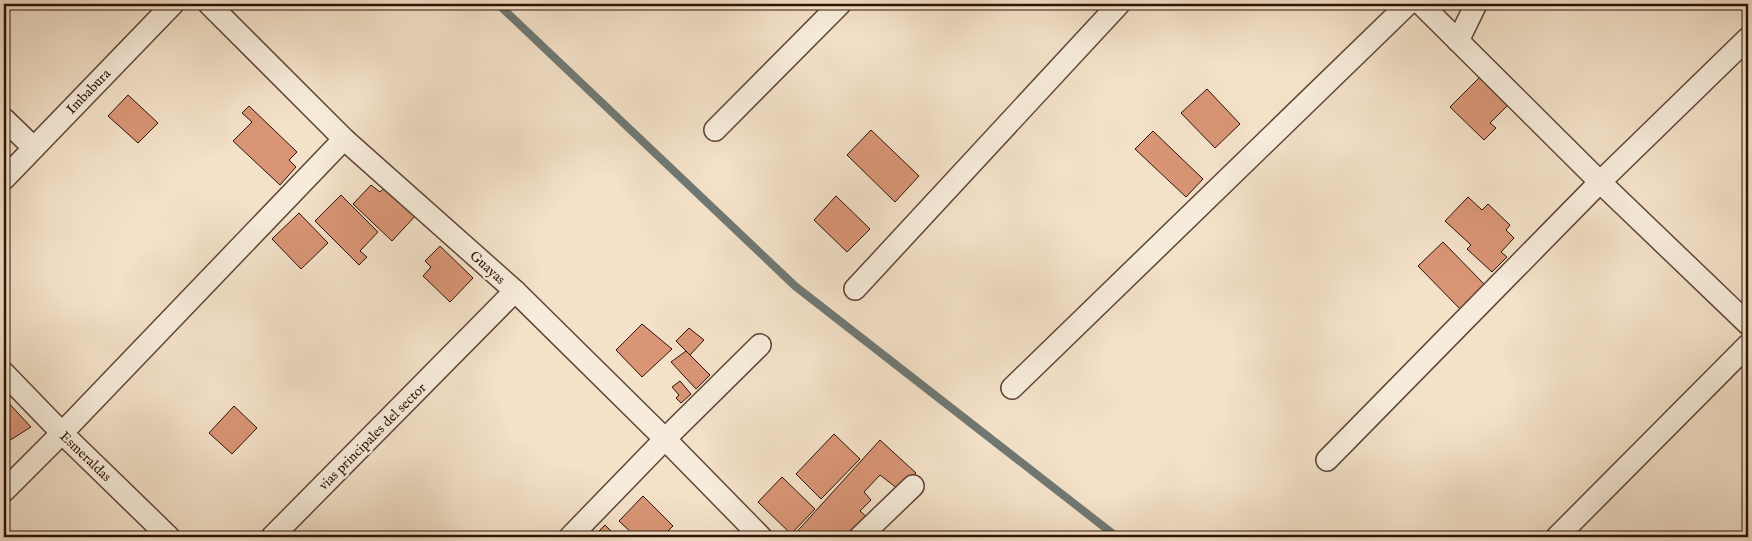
<svg xmlns="http://www.w3.org/2000/svg" width="1752" height="541" font-family="'IM FELL English',serif">
	<style>
		.lines { fill: none; stroke-linecap: round; stroke-linejoin: round }
		.stream { stroke: #707873; stroke-width: 8 }
		.building { fill: #d99576; stroke: #2d1307 }
		.minor-casing { stroke: #5e4637; stroke-width: 24 }
		.minor { stroke: #f7ecdb; stroke-width: 21 }
		.labels { text-anchor: middle; stroke-width: 5; stroke-linejoin: round; paint-order: stroke }
		.street-label { font-size: 14px; fill: #2d1307; stroke: #f7ecdb }
	</style>
	<rect width="100%" height="100%" fill="#f3e1c8"/>
	<filter id="stains"><feTurbulence type="fractalNoise" baseFrequency=".004" numOctaves="4"/><feColorMatrix values="0 0 0 0 .2 0 0 0 0 .09 0 0 0 0 .02 0 0 0 .5 -.17"/></filter>
	<radialGradient id="worn" r=".72"><stop offset=".6" stop-color="#630" stop-opacity="0"/><stop offset="1" stop-color="#630" stop-opacity=".3"/></radialGradient>
	<g class="lines">
		<path class="stream" d="M498,4L795,286L1117,537"/>
	</g>
	<g class="building">
		<path d="M1480,77L1508,105L1490,123L1496,128L1484,140L1450,107Z"/>
		<path d="M1207,89L1240,124L1215,148L1181,113Z"/>
		<path d="M128,95L158,123L138,143L108,116Z"/>
		<path d="M249,106L297,152L289,160L296,167L280,185L233,141L252,122L242,113Z"/>
		<path d="M871,130L919,176L895,202L847,155Z"/>
		<path d="M1153,131L1203,179L1186,197L1135,149Z"/>
		<path d="M371,185L380,192L387,185L418,213L392,241L353,204Z"/>
		<path d="M341,195L378,232L360,251L367,257L359,265L315,221Z"/>
		<path d="M836,196L870,229L847,252L814,220Z"/>
		<path d="M1468,197L1482,210L1488,204L1510,225L1506,230L1514,238L1501,252L1507,257L1492,272L1467,249L1471,245L1445,221Z"/>
		<path d="M299,213L328,243L301,269L272,239Z"/>
		<path d="M1443,242L1486,286L1461,310L1418,266Z"/>
		<path d="M440,246L473,278L450,302L423,276L431,267L425,261Z"/>
		<path d="M642,324L672,349L642,377L616,350Z"/>
		<path d="M689,328L704,340L690,355L676,341Z"/>
		<path d="M686,351L710,375L696,389L671,362Z"/>
		<path d="M680,381L691,394L681,403L676,398L679,395L672,387Z"/>
		<path d="M4,398L31,427L4,444Z"/>
		<path d="M234,406L257,428L232,454L209,433Z"/>
		<path d="M834,434L860,459L821,499L796,474Z"/>
		<path d="M880,440L916,473L898,489L880,475L864,492L871,500L860,511L870,520L852,537H792Z"/>
		<path d="M782,477L815,509L791,534L758,502Z"/>
		<path d="M643,496L673,526L662,537H636L619,521Z"/>
		<path d="M605,525L617,537H593Z"/>
	</g>
	<g class="lines">
		<defs>
			<g id="minor">
				<path d="M209,4L344,139L515,291L665,439L761,537"/>
				<path d="M1421,4L1600,182L1748,324"/>
				<path d="M1458,41L1476,4"/>
				<path d="M4,119L34,148"/>
				<path d="M715,130L840,4"/>
				<path d="M4,179L173,4"/>
				<path d="M855,289L1119,4"/>
				<path d="M4,373L62,433L169,537"/>
				<path d="M1012,388L1408,4"/>
				<path d="M1327,460L1600,182L1748,38"/>
				<path d="M4,491L62,433L344,139"/>
				<path d="M272,537L515,291"/>
				<path d="M570,537L665,439L760,345"/>
				<path d="M860,537L913,486"/>
				<path d="M1557,537L1748,345"/>
			</g>
		</defs>
		<use href="#minor" class="minor-casing"/>
		<use href="#minor" class="minor"/>
	</g>
	<g class="labels">
		<g class="street-label">
			<text transform="translate(88 91) rotate(-46)" y="5">Imbabura</text>
			<text transform="translate(488 267) rotate(42)" y="5">Guayas</text>
			<text transform="translate(372 436) rotate(-45)" y="5">vias principales del sector</text>
			<text transform="translate(86 456) rotate(44)" y="5">Esmeraldas</text>
		</g>
	</g>
	<rect width="1752" height="541" fill="none" stroke="#f3e1c8" stroke-width="20"/>
	<rect x="5" y="5" width="1742" height="531" fill="none" stroke="#2d1307" stroke-width="2.5"/>
	<rect x="10" y="10" width="1732" height="521" fill="none" stroke="#2d1307"/>
	<rect width="100%" height="100%" filter="url(#stains)"/>
	<rect width="100%" height="100%" fill="url(#worn)"/>
</svg>
